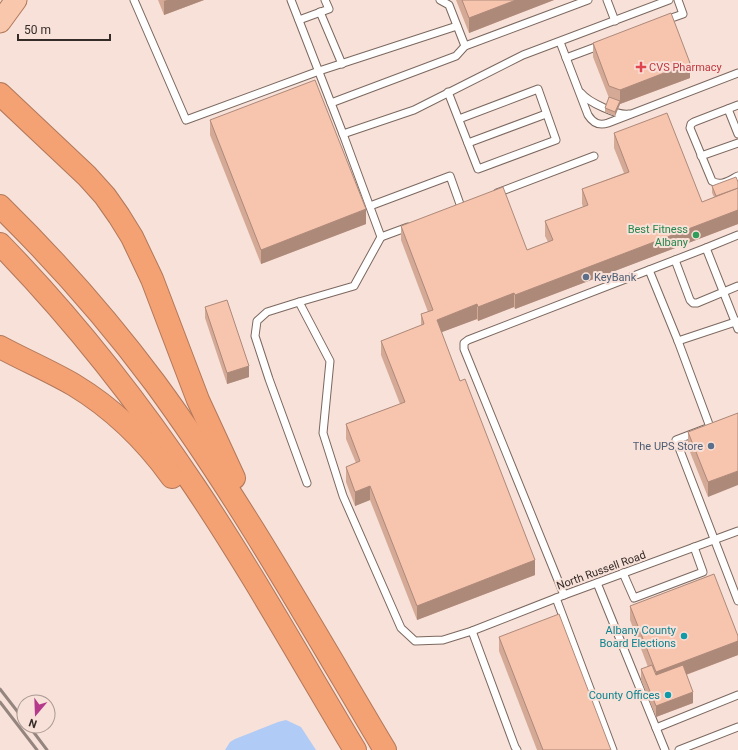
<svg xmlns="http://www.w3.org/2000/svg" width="738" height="750" font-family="Roboto,sans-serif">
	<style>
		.water { fill: #b0cbf5 }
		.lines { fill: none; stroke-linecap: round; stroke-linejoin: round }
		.lane-casing { stroke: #7b685f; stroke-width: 9 }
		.primary-casing { stroke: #b1785a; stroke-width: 23 }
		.highway-casing { stroke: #b1785a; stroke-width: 24 }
		.lane { stroke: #fff; stroke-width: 7 }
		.primary { stroke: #f8c7ac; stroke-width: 21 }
		.highway { stroke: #f4a174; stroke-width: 22 }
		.rail { stroke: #95857f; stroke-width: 3 }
		.wall { fill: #d4a996 }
		.shaded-wall { fill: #ad897a }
		.building { fill: #f7c4ae; stroke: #ad897a }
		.health-dot { fill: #e0444e; stroke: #f8e1d8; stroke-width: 1.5 }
		.leisure-dot { fill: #2e9e5b; stroke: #f8e1d8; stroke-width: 1.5 }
		.service-dot { fill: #5c6f8a; stroke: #f8e1d8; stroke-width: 1.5 }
		.culture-dot { fill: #0f9aa8; stroke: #f8e1d8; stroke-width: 1.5 }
		.labels { text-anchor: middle; stroke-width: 4; stroke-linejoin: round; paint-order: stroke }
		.health-label { font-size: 11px; fill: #be3a42; stroke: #f8e1d8; text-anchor: start }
		.leisure-label { font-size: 11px; fill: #27864d; stroke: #f8e1d8; text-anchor: end }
		.service-label { font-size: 11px; fill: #4e5e75; stroke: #f8e1d8; text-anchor: start }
		.street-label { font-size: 11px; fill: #352c29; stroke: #f8e1d8 }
		.culture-label { font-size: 11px; fill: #0d838f; stroke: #f8e1d8; text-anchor: end }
	</style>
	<rect width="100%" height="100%" fill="#f8e1d8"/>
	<path class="water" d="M286,720L301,727L316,750H225L230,742L235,739L278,722Z"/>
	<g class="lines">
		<defs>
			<g id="lane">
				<path d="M134,0L186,120L319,71L457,26"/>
				<path d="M291,0L343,134L414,110L523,55L669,0"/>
				<path d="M440,0L449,5L465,46"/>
				<path d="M607,0L615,21"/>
				<path d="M320,12L342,64"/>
				<path d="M299,20L329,9L325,0"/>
				<path d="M663,21L683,14L678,0"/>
				<path d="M560,42L588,115C593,123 599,126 608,123L738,73"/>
				<path d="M566,58L601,45"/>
				<path d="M448,92L478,169L556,140L538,89L459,119"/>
				<path d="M581,93C588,102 618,116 629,114"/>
				<path d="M331,103L456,56L465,46L588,0"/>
				<path d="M738,105L694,122L691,124L690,128L712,181C721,187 730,180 738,176"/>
				<path d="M728,109L738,134"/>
				<path d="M343,134L381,237L354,286L299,302L330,361L323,433L343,496L401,628L415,641L443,640L472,631L564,595L738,531"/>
				<path d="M468,143L546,114"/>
				<path d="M701,156L738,143"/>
				<path d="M497,193L594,156"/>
				<path d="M370,206L450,176L461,207"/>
				<path d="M381,237L408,227"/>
				<path d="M706,248L738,235"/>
				<path d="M675,260L690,300L693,303H697L738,286"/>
				<path d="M649,270L706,248L738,329"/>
				<path d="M299,302L267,312L257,321L255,336L269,379L307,483"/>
				<path d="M678,341L710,427L676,440L738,601"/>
				<path d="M623,573L634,598L703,572L694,547"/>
				<path d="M597,583L665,750"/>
				<path d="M564,595L464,349V343L468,340L649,270L678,341L738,321"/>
				<path d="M556,598L613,750"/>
				<path d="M472,631L515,747L517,750"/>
				<path d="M656,728L738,695"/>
				<path d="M679,750L738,727"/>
			</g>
			<path id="primary" d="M0,22L16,0"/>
			<g id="highway">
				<path d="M0,94L87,176L105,196L119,216L132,237L152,279L198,400L234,478"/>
				<path d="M0,206C56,261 108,320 155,383C240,499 311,626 385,750"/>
				<path d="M0,244C73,319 137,400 195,487C252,572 302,662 355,750"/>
				<path d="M0,347C24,360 50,371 74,385C112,408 146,441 172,477"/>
			</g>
		</defs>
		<use href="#lane" class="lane-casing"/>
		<use href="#primary" class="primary-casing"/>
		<use href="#highway" class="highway-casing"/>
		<use href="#lane" class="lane"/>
		<use href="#primary" class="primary"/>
		<use href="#highway" class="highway"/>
		<g class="rail">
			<path d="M0,689L24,720"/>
			<path d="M0,702L37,750"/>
			<path d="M29,726L47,750"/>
		</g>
	</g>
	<g class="wall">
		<path d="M158,0H204L164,15Z"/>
		<path d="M456,0H554L469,33Z"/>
		<path d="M593,43L690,78L620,104L615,116L605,112V108L609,98L593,57Z"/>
		<path d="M210,120L366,224L261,264L210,135Z"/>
		<path d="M614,133L702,202L714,197L712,193V186L738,182V224L515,309L514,307L478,321L477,319L441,332L535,575L417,620L370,500L355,506L346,482V467L356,463L346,439V424L400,404L381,355V341L421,326V314L428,312L401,240V226L527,250L548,242L545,236V221L583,207L582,204V189L624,173L614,148Z"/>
		<path d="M205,307L249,377L227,384L205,318Z"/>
		<path d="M738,413L708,497L688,447V432Z"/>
		<path d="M630,606L738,636V655L686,675L693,703L656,717L641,680V669L648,667L630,620Z"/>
		<path d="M499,637L611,750H537L499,651Z"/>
	</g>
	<g class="shaded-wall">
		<path d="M167,0H204L164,15V1Z"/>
		<path d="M516,0H554L469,33V18Z"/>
		<path d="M690,63V78L620,104L615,116V112L620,101V90Z"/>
		<path d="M366,209V224L261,264V250Z"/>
		<path d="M738,210V224L515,309V295Z"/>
		<path d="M514,293V307L478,321V307Z"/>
		<path d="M477,304V319L437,334V320Z"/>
		<path d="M249,366V377L227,384V373Z"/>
		<path d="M738,471V485L708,497V482Z"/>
		<path d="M370,486V500L355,506V492Z"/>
		<path d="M535,560V575L417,620V606Z"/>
		<path d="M738,641V655L656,686V672Z"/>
		<path d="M693,692V703L656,717V706Z"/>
	</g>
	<g class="building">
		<path d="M462,0H516L469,18Z"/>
		<path d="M671,13L690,63L620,90L609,86L593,43Z"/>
		<path d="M315,80L366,209L261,250L210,120Z"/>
		<path d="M609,97L620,101L615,112L605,108Z"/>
		<path d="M667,113L702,202L738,188V210L515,295L514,293L478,307L477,304L437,320L460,381L465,379L535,560L417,606L370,486L355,492L346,467L360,461L346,424L405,402L381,341L424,324L421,314L433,310L401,226L503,187L527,250L553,240L545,221L588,205L582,189L629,172L614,133Z"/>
		<path d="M736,177L738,182V188L716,196L712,186Z"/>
		<path d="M227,300L249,366L227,373L205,307Z"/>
		<path d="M738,413V471L708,482L688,432Z"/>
		<path d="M714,574L738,636V641L656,672L630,606Z"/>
		<path d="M559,614L611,750H543L499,637Z"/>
		<path d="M652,665L656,675L683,665L693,692L656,706L641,669Z"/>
	</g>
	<path class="health-dot" d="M639 61h4v4h4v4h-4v4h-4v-4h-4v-4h4z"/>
	<circle class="leisure-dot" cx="696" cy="235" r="4"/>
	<g class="service-dot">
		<circle cx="586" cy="277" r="4"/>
		<circle cx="711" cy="446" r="4"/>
	</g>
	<g class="culture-dot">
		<circle cx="684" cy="636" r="4"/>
		<circle cx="668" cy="695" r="4"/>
	</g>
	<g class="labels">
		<g class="health-label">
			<text x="649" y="71">CVS Pharmacy</text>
		</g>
		<g class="leisure-label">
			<text x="688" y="233">Best Fitness<tspan x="688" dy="13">Albany</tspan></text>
		</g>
		<g class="service-label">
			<text x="594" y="281">KeyBank</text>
			<text x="703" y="450" text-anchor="end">The UPS Store</text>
		</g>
		<g class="street-label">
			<text transform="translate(601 570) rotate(-20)" y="4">North Russell Road</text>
		</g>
		<g class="culture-label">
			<text x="676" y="634">Albany County<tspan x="676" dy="13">Board Elections</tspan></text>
			<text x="660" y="699">County Offices</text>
		</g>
	</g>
	<g transform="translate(36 714) rotate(199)"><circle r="19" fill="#f8e1d8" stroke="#aa9992"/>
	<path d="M0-3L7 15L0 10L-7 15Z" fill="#b53a8c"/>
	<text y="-6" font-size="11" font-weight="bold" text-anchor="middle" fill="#352c29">N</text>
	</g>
	<path d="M18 34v6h92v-6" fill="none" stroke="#352c29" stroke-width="2"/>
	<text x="24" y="34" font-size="12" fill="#352c29" stroke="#f8e1d8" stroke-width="3" paint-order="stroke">50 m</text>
</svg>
